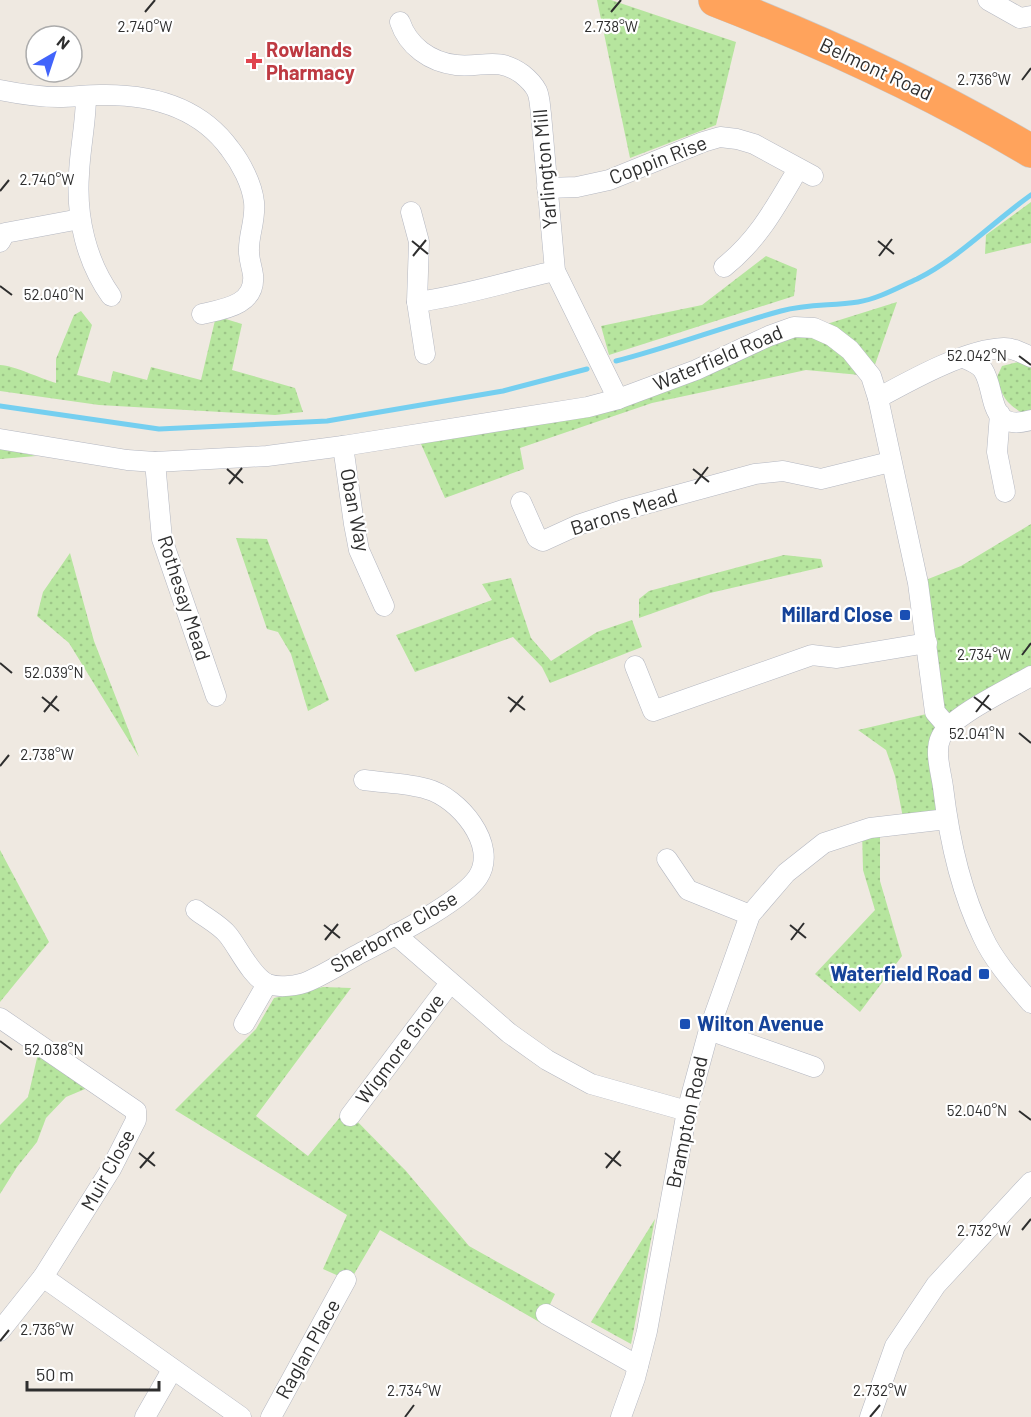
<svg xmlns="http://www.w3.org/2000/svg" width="1031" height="1417" font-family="Barlow,sans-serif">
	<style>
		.grass { fill: url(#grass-dots) }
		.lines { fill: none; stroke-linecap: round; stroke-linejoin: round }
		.stream { stroke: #75cff0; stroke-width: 5 }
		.street-casing { stroke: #b4b7c1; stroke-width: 21 }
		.highway-casing { stroke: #c9c9c9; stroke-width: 34 }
		.street { stroke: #fff; stroke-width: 20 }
		.highway { stroke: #ffa35c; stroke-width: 33 }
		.ticks { fill: none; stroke: #2e2e2e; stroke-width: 2 }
		.health-dot { fill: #e0444e; stroke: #fff; stroke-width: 2 }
		.transit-dot { fill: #1a4fb4; stroke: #fff; stroke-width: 2 }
		.labels { text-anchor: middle; stroke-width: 4.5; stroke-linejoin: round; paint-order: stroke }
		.health-label { font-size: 20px; font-weight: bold; fill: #be3a42; stroke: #fff; text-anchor: start }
		.street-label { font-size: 20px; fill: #2e2e2e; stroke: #fff }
		.transit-label { font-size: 20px; font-weight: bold; fill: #164399; stroke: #fff; text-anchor: end }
		.ticks-label { font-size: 15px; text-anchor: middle; fill: #2e2e2e; stroke: #fff; stroke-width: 4.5; stroke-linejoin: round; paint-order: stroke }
	</style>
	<defs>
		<pattern id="grass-dots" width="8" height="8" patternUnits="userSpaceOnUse" patternTransform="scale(1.5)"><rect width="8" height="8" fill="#b6e59e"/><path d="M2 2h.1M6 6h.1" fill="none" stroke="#9dc588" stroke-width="1.8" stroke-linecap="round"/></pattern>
	</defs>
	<rect width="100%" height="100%" fill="#efe9e1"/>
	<g class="grass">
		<path d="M597,0H611L736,42L716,125L630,158Z"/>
		<path d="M1031,202V243L985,254L986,235Z"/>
		<path d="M766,256L797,269L794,296L609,355L601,326L702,305Z"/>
		<path d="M897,302L871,376L806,370L652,403L520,448L524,469L445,498L417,435L588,407L814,328Z"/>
		<path d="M81,311L92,325L77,375L110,383L113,371L147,380L151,367L201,380L216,316L242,324L232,370L295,388L303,412L275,415L99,405L0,391V365C15,366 39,378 56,383V359L74,315Z"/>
		<path d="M1018,362L1031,368V411L1024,414C1005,403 1002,396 997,377L1002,366Z"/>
		<path d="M0,448L36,456L0,459Z"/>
		<path d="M1031,524V676L948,727L947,819L904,823L895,776L886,750L858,730L935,712L918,583L961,566Z"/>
		<path d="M236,538L267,539L329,700L308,711L291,654L278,632L267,629Z"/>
		<path d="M70,553L94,641L139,757L69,643L37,616L43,592Z"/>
		<path d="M784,555L821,559L823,567L710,593L639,618V599L649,591Z"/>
		<path d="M511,578L531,638L551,661L597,632L632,620L642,647L550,683L542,667L513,637L415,672L396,635L492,600L482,584Z"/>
		<path d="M880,826V881L902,956L860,1012L815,974L875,910L863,870L862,830Z"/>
		<path d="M0,850L49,942L0,1002Z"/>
		<path d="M323,987L351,988L256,1116L308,1156L346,1110L406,1171L469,1246L555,1294L541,1323L380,1230L350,1281L323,1269L347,1215L175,1110L256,1029L274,998Z"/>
		<path d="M40,1045L97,1084L66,1097L46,1118L37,1142L17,1167L0,1194V1125L28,1097Z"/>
		<path d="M655,1219L631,1344L591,1322Z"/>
	</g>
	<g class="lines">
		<g class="stream">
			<path d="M616,361C671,347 725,326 781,311C808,304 831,306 858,302C878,299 899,287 917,279C959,258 993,222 1031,195"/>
			<path d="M0,406L159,429L327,421L503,391L587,369"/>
		</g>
		<defs>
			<g id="street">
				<path d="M988,0L1020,18L1031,16"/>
				<path d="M400,22C408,46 430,62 456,65C482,68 497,56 522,74C527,78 534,85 537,91C540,98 540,107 541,114L555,271L618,399"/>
				<path d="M0,90C20,94 39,97 59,97C73,97 86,95 100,95C151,94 199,106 230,149C241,163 252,184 254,202C256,221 248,235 249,252C249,260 252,267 253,275C256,305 224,309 202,314"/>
				<path d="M86,96C86,122 80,148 79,174C76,217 86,261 111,296"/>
				<path d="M547,188L577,187L609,180L703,142L720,137L737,139L754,144L813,176"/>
				<path d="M411,212L419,242L417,302L425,354"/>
				<path d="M0,242L5,233L80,219"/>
				<path d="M724,267C759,239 776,206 798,169"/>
				<path d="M417,302C464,296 509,281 555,271"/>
				<path d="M964,358C971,361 979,364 983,370C997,391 986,433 1031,420"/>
				<path d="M878,398C911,380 966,349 1004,348C1013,348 1023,353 1031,357"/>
				<path d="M1000,414L997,452L1005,492"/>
				<path d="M0,439L127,460L155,462L267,456L343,446L588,407L618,399L696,370L769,336L794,327L814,328L832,336L850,350L871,376L878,398L918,583L935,712L948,727"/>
				<path d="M343,446L354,524L359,550L384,606"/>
				<path d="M155,462L162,539L216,696"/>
				<path d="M521,502L537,538L543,541L578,525L623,510L755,474L783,471L821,479L890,462"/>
				<path d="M635,666L653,711L812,655L837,658L927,643"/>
				<path d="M1031,676C1009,689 951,716 941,737C934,751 941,772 943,787C949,838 960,890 983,937C994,961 1014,983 1031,1003"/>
				<path d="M667,859L688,890L750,915"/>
				<path d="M196,910C206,918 220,925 228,935C238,947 252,978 268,984C279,988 298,986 309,981C325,974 341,964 357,955C387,939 461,903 478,877C499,845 458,797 427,789C408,783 385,783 364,780"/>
				<path d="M395,934L509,1033L547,1060L591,1084L687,1111"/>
				<path d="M0,1018L136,1111V1120L111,1169L43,1277L0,1331"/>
				<path d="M244,1024L267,984"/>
				<path d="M709,1030L814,1067"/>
				<path d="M350,1116L450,983"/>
				<path d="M43,1277L241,1417"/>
				<path d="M546,1314L638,1366"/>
				<path d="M145,1417L172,1370"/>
				<path d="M271,1417L346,1280"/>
				<path d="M621,1417L635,1378L647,1331L687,1111L709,1030L750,915L786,873L824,843L870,828L947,819"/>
				<path d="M870,1417L895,1346L936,1285L1031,1182"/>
			</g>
			<path id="highway" d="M715,0C826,43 928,90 1031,151"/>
		</defs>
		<use href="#street" class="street-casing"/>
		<use href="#highway" class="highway-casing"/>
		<use href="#street" class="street"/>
		<use href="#highway" class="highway"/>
	</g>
	<path class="ticks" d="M145,12L155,0M611,12L621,0M1022,80L1031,68M0,191L9,180M412,241L428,254M878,241L894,254M413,256L426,240M879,256L892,239M0,286L12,295M1019,356L1031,365M227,469L243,483M693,469L709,482M229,484L242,468M695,484L708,467M1022,655L1031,643M0,663L12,673M42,697L59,711M508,697L525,710M974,697L991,710M44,712L57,696M510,712L523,696M976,712L989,695M1019,733L1031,743M0,766L9,755M324,925L340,938M790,925L806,938M325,940L338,924M791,940L804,923M0,1041L12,1050M1019,1111L1031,1120M139,1153L155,1166M605,1153L621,1166M140,1168L154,1152M606,1168L620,1151M1022,1230L1031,1219M0,1341L9,1330M405,1417L414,1405M870,1417L880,1405"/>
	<path class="health-dot" d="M251 52h6v6h6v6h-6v6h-6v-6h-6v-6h6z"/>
	<g class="transit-dot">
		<rect x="899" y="609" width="12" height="12" rx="3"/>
		<rect x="978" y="968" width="12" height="12" rx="3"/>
		<rect x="679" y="1018" width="12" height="12" rx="3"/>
	</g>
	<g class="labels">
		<g class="health-label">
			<text x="266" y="57">Rowlands<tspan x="266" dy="23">Pharmacy</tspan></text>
		</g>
		<g class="street-label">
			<text transform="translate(876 69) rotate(25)" y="7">Belmont Road</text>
			<text transform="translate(658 160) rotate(-21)" y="7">Coppin Rise</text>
			<text transform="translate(545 169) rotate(-95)" y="7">Yarlington Mill</text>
			<text transform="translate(718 358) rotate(-23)" y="7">Waterfield Road</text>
			<text transform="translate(355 510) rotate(79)" y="7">Oban Way</text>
			<text transform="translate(624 512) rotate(-18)" y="7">Barons Mead</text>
			<text transform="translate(184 598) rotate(72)" y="7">Rothesay Mead</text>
			<text transform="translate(394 932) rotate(-30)" y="7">Sherborne Close</text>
			<text transform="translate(400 1049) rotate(-53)" y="7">Wigmore Grove</text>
			<text transform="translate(687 1122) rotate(-78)" y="7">Brampton Road</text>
			<text transform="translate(108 1170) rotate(-61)" y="7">Muir Close</text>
			<text transform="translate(308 1349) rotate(-61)" y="7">Raglan Place</text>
		</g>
		<g class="transit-label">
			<text x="893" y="622">Millard Close</text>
			<text x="972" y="981">Waterfield Road</text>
			<text x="697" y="1031" text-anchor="start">Wilton Avenue</text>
		</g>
	</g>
	<g class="ticks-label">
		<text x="145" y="32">2.740°W</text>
		<text x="611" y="32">2.738°W</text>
		<text x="984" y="85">2.736°W</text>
		<text x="47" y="185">2.740°W</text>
		<text x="54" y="300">52.040°N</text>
		<text x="977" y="361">52.042°N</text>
		<text x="984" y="660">2.734°W</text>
		<text x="54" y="678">52.039°N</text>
		<text x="977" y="739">52.041°N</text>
		<text x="47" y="760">2.738°W</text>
		<text x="54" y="1055">52.038°N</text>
		<text x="977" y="1116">52.040°N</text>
		<text x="984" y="1236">2.732°W</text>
		<text x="47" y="1335">2.736°W</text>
		<text x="414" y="1396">2.734°W</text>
		<text x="880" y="1396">2.732°W</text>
	</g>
	<g transform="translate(54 54) rotate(39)"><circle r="28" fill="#ffffff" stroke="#ababab" stroke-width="1.5"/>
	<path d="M0-4.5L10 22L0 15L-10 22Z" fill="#4264fb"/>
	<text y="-9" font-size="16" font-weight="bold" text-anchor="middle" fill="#2e2e2e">N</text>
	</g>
	<path d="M27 1381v9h132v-9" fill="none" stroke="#2e2e2e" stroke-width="3"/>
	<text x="36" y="1381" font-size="18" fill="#2e2e2e" stroke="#ffffff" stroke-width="4.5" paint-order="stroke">50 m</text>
</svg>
